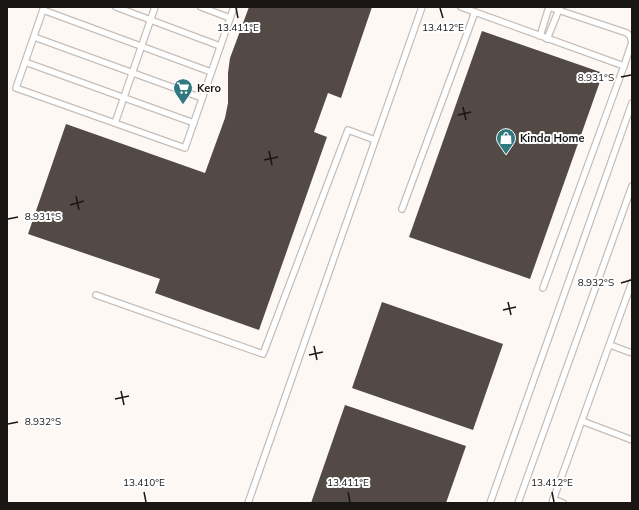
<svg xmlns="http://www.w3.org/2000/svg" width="639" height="510" font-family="Mulish,sans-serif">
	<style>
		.building { fill: #534a45 }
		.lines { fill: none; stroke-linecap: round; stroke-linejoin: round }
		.service-casing { stroke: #c7bdb7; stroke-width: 8 }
		.service { stroke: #fff; stroke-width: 5.5 }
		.ticks { fill: none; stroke: #191614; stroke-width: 1.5 }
		.labels { text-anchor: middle; stroke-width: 4; stroke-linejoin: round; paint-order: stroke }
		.poi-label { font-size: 11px; font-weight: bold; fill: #191614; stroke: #fff; text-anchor: start }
		.ticks-label { font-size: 10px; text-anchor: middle; fill: #191614; stroke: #fff; stroke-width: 4; stroke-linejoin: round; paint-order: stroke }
	</style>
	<rect width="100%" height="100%" fill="#fef8f4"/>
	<g class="building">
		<path d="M249,7H372L341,98L328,93L314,132L327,137L259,330L155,293L160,279L28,234L66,124L205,173L225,118L228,103V73L230,58Z"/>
		<path d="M482,31L603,73L530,279L409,237Z"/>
		<path d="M382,302L503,344L473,430L352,388Z"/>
		<path d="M345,405L466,446L446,503H311Z"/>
	</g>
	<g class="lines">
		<defs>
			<g id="service">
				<path d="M44,7L16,88L185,148L234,7"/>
				<path d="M116,7L220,46"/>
				<path d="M201,7L230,18"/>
				<path d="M461,7L624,66L543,288"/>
				<path d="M549,7L627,33L630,36L632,42"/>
				<path d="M43,10L211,72"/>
				<path d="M540,36L549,7"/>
				<path d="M34,37L202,98"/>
				<path d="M547,39L560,7"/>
				<path d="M25,62L194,123"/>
				<path d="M624,66L632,42"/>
				<path d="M115,123L155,7"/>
				<path d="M402,209L475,12"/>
				<path d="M96,295L263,354L348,130L375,140"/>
				<path d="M610,345L632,353"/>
				<path d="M582,421L632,440"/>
				<path d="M553,499L563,503"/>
				<path d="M248,503L422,7"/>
				<path d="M490,503L632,103"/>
				<path d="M518,503L632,186"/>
				<path d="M552,503L632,282"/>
			</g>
		</defs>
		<use href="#service" class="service-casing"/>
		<use href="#service" class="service"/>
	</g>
	<path class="ticks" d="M236,8L238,18M440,8L443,18M621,77L631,75M463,107L466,120M458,115L471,112M269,151L272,165M264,160L278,157M76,196L79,210M70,205L84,201M8,219L18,217M621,283L631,280M508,302L511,315M503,310L516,307M314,346L317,360M309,355L323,352M121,391L124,405M115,399L129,396M8,424L18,422M144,492L146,502M348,492L350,502M552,492L554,502"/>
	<defs>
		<symbol id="supermarket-pin" viewBox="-11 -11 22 30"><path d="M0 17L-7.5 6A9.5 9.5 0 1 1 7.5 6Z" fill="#307980" stroke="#fff"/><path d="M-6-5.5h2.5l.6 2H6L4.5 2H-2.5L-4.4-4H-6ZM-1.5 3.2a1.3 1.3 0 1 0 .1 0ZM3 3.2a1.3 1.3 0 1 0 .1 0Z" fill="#fff"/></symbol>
		<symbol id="shop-pin" viewBox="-11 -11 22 30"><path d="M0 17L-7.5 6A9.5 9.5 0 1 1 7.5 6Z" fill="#307980" stroke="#fff"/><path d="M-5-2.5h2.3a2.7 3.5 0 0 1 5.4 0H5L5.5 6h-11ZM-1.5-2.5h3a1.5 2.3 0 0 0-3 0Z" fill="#fff"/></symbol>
	</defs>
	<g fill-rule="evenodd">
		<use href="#supermarket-pin" x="172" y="77" width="22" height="30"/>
		<use href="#shop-pin" x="495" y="127" width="22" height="30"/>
	</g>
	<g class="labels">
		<g class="poi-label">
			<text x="197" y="92">Kero</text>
			<text x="520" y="142">Kinda Home</text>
		</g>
	</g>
	<g class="ticks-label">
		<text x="238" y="31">13.411°E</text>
		<text x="443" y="31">13.412°E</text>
		<text x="596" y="81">8.931°S</text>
		<text x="43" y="220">8.931°S</text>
		<text x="596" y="286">8.932°S</text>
		<text x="43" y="425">8.932°S</text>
		<text x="144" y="486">13.410°E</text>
		<text x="348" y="486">13.411°E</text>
		<text x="552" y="486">13.412°E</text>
	</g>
	<rect width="639" height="510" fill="none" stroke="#191614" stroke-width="16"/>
</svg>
